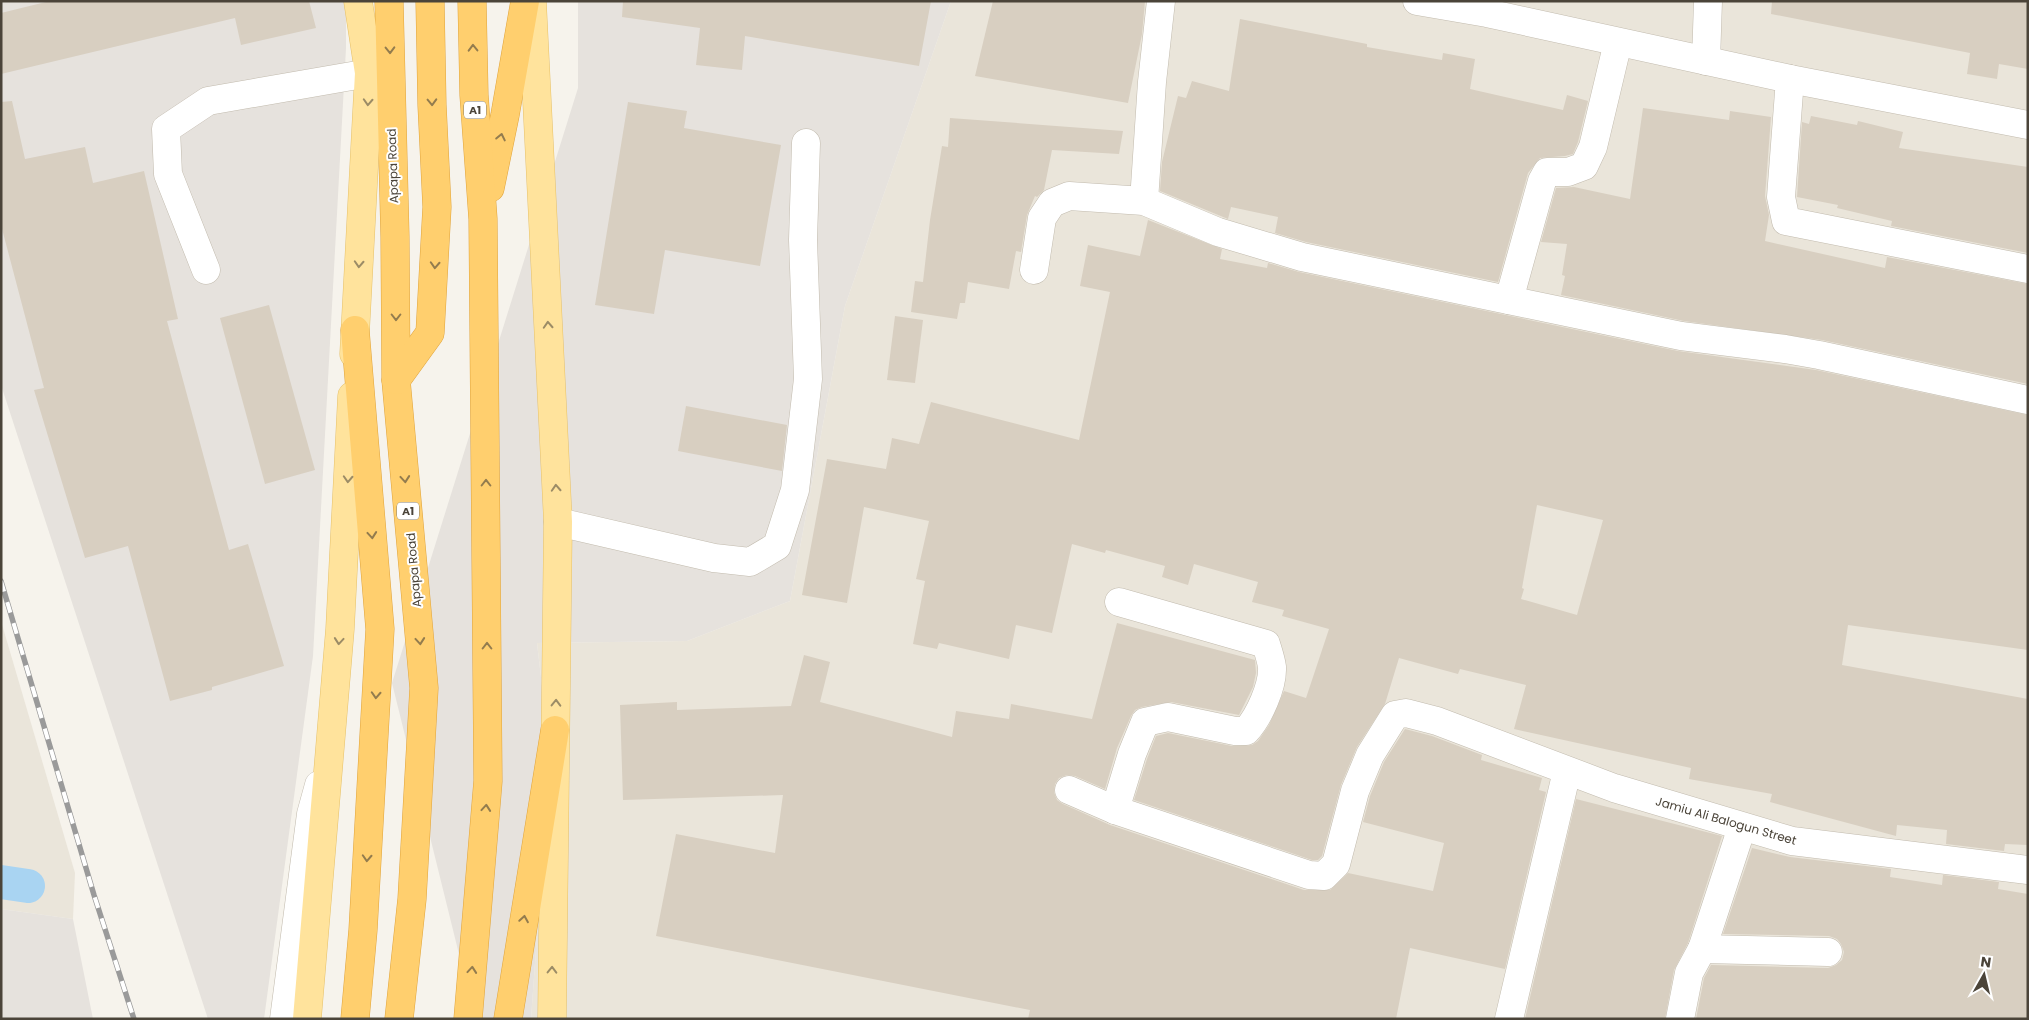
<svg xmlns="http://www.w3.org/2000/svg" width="2029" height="1020" font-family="Poppins,sans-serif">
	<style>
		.residential { fill: #eae5da }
		.industrial { fill: #e6e2dd }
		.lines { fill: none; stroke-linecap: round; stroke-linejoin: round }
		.canal { stroke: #a9d4f2; stroke-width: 34 }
		.building { fill: #d8cfc1; fill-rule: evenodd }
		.minor-casing { stroke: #c2bbae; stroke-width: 29 }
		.major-casing { stroke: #e6c16a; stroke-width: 29 }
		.highway-casing { stroke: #e0a43c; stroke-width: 29 }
		.minor { stroke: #fff; stroke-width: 28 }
		.major { stroke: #ffe39c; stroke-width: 28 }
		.highway { stroke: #ffcf6e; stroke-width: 28 }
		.rail-casing { stroke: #9a9a9a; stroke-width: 5.5 }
		.rail { stroke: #fff; stroke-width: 4; stroke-dasharray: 11; stroke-linecap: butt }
		.oneway { stroke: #937c4e }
		.oneway2 { stroke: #9c8c66 }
		.labels { text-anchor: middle; stroke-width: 4; stroke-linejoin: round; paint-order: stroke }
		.shield { fill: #fff; stroke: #817c74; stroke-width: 1 }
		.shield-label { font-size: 11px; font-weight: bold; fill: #4b4439 }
		.street-label { font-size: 12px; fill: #4b4439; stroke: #fff }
	</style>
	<rect width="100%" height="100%" fill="#f6f3ec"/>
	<g class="residential">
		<path d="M951,1H2028V1019H531L550,754L537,643L687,641L790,601L845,306Z"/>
		<path d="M1,621L75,873L73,919L1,909Z"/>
	</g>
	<g class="industrial">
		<path d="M1,1H346V48L313,656L264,1019H208L1,385Z"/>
		<path d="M578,1H951L845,306L790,601L687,641L537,643L550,754L531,1019H475L392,683L578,88Z"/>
		<path d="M1,909L73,919L93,1019H1Z"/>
	</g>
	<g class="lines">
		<path class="canal" d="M1,882L28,886"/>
	</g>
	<g class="building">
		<path d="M50,1H309L316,28L241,45L235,18L1,74V13Z"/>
		<path d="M623,1H931L919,66L745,36L742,70L696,65L700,28L622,17Z"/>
		<path d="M993,1H1145L1142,34L1128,103L975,76Z"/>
		<path d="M1772,1H2028V69L1999,64L1997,79L1967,74L1970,53L1771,14Z"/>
		<path d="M1240,19L1367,44V47L1442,60L1443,53L1475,59L1470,89L1563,110L1567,95L1588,101L1578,142L1573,154L1565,156L1540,158L1528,173L1498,282L1306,242L1275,233L1278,217L1231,207L1228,219L1160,191L1162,162L1178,96L1186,98L1192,81L1229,91Z"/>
		<path d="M12,101L25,159L85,147L93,183L144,171L178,319L167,321L229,550L248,544L284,666L212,687V690L170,701L128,546L85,558L34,390L44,388L1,225V102Z"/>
		<path d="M628,102L687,111L684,128L781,145L760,266L665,250L654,314L595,305Z"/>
		<path d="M1643,108L1729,120L1730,111L1771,117L1765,196L1769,215L1765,241L1885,268L1887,257L2028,284V384L1822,340L1684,321L1561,295L1565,276L1562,275L1567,244L1541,242L1556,188L1574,187L1630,199Z"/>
		<path d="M1811,116L1857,125L1858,121L1903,132L1899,148L2028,167V253L1891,226L1892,221L1837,208L1838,205L1797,197L1802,122L1809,124Z"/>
		<path d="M950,118L1123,131L1119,154L1052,150L1044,190L1037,197L1035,196L1027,215L1021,252L1016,251L1009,289L968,282L965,303H960L957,319L911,312L915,281L923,282L930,220L942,146L948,147Z"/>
		<path d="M1148,220L1222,249L1220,259L1267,268L1268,263L1299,272L1678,351L1816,370L2028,415V650L1848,625L1842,665L2028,699V845L2005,844L2004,851L1946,844L1947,830L1897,825L1896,836L1770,802L1772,794L1689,779L1691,768L1514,729L1526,685L1460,669L1458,674L1399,658L1385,704L1357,747L1341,785L1322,856L1318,860H1312L1134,800L1147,759L1156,736L1168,733L1232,746L1252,745L1258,741L1269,725L1284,691L1306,698L1329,629L1282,616L1284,610L1252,602L1258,582L1194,564L1188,585L1162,577L1165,566L1106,550L1105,553L1072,544L1052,633L1016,625L1009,659L939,643L937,649L913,644L925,581L916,579L929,521L864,507L847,603L802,595L827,459L886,469L892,438L919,444L931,402L1079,440L1110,292L1080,286L1088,245L1140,256ZM1537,505L1603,520L1577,615L1521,599L1524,589L1522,588Z"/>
		<path d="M269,305L315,470L265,484L220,318Z"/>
		<path d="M895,316L923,320L915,383L887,380Z"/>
		<path d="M686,406L787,425L782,471L678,451Z"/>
		<path d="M1117,623L1255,660L1256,673L1253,687L1239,715L1171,702L1142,707L1135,710L1131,716L1117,748L1105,789L1075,776L1067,775L1059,778L1055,784L1054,792L1057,800L1063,804L1110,825L1304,890H1330L1348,873L1433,891L1444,843L1363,822L1370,796L1384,762L1405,729L1432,736L1482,755L1481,760L1542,778L1539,790L1546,792L1505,969L1410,948L1396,1019H1028L1030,1010L656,936L676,834L775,853L783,795L623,800L620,705L677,702V710L791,706L804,655L830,662L820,702L952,737L956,711L1009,719L1011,704L1092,719Z"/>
		<path d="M1576,799L1722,836L1688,943L1674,970L1665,1019H1525Z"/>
		<path d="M1752,848L1790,857L1891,869L1890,877L1942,885L1943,875L1999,882L1998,889L2028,894V1019H1696L1704,978L1711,965L1828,968L1836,965L1842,960L1844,952L1841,944L1837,939L1829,936L1723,934Z"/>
	</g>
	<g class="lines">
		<defs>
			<g id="minor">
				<path d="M1417,1L1487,13L1790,79L2028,125"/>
				<path d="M1706,61L1708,1"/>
				<path d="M1790,79L1781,197L1786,221L2028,269"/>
				<path d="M1144,201L1152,82L1161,1"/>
				<path d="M206,270L168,174L166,129L208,101L369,73"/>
				<path d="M1034,270L1042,218L1052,203L1069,196L1144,201L1218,232L1302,257L1681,336L1785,349L1819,355L2028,400"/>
				<path d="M1509,300L1542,181L1547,172H1568L1584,166L1593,147L1618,42"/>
				<path d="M558,522L714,558L750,562L777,546L795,490L808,379L803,240L806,143"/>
				<path d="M1069,790L1115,810L1309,875L1324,876L1336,864L1355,791L1370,755L1395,715L1406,713L1437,721L1614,788L1792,841L2028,870"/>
				<path d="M1115,810L1132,754L1145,722L1168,717L1235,731H1246C1259,717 1273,686 1272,667C1271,659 1268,651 1266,644L1119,602"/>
				<path d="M1702,949L1828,952"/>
				<path d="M284,1019L311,814L319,785"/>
				<path d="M1509,1019L1567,771"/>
				<path d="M1680,1019L1689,973L1702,949L1742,827"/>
			</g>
			<g id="major">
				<path d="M532,1L558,522L552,1019"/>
				<path d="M354,354L369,73L358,1"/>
				<path d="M307,1019L340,629L352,396"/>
			</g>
			<g id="highway">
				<path d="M389,1L395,237L396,380L424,688L412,899L399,1019"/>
				<path d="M490,188L505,115L525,1"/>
				<path d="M396,380L430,333L437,207L432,105L430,1"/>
				<path d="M355,1019L363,930L380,629L355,330"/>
				<path d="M468,1019L488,781L483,219L474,95L472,1"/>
				<path d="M508,1019L555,730"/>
			</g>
		</defs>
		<use href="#minor" class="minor-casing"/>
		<use href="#major" class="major-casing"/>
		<use href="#highway" class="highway-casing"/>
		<use href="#minor" class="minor"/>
		<use href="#major" class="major"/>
		<use href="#highway" class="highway"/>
		<defs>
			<path id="rail" d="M1,581L94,895L134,1019"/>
		</defs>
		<use href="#rail" class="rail-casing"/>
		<use href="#rail" class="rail"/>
	</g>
	<defs><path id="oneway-chevron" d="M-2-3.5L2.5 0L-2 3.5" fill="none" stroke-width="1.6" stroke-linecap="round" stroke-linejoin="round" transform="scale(1.25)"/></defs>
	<g class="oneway">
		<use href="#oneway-chevron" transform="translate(473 48) rotate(-91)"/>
		<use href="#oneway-chevron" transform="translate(390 50) rotate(89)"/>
		<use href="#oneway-chevron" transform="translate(432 102) rotate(88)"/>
		<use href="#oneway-chevron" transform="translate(501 137) rotate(-78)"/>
		<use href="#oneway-chevron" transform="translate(435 265) rotate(93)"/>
		<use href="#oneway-chevron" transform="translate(396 317) rotate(90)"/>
		<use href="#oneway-chevron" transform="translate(405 479) rotate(85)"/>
		<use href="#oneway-chevron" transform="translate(486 483) rotate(-90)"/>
		<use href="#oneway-chevron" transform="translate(372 535) rotate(85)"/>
		<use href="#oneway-chevron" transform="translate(420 641) rotate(85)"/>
		<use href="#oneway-chevron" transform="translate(487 646) rotate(-90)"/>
		<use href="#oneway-chevron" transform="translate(376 695) rotate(93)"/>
		<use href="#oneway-chevron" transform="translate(486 808) rotate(-85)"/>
		<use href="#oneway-chevron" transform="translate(367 858) rotate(93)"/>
		<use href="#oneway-chevron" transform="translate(524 919) rotate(-81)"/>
		<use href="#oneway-chevron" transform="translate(472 970) rotate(-85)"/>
	</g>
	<g class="oneway2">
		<use href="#oneway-chevron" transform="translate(368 102) rotate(93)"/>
		<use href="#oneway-chevron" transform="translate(359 264) rotate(93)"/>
		<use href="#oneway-chevron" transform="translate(548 325) rotate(-93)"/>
		<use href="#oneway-chevron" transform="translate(348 479) rotate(93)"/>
		<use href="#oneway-chevron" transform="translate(556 488) rotate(-93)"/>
		<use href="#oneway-chevron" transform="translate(339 641) rotate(95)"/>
		<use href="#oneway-chevron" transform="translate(556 703) rotate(-89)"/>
		<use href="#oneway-chevron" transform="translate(552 970) rotate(-89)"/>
	</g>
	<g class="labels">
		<g class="shield">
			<rect x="464" y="101.5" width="22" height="17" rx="4"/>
			<rect x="397" y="502.5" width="22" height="17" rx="4"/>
		</g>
		<g class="shield-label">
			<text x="475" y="114">A1</text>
			<text x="408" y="515">A1</text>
		</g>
		<g class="street-label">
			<text transform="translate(393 166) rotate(-92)" y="4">Apapa Road</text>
			<text transform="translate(414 570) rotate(-95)" y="4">Apapa Road</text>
			<text transform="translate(1726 821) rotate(16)" y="4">Jamiu Ali Balogun Street</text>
		</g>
	</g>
	<rect width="2029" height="1020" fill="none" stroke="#4b4439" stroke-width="5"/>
	<g transform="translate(1984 975) rotate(8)" stroke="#ffffff" stroke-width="4" paint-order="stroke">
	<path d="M0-4L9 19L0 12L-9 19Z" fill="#4b4439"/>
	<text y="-8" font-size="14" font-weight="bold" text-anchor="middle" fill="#4b4439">N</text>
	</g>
</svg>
